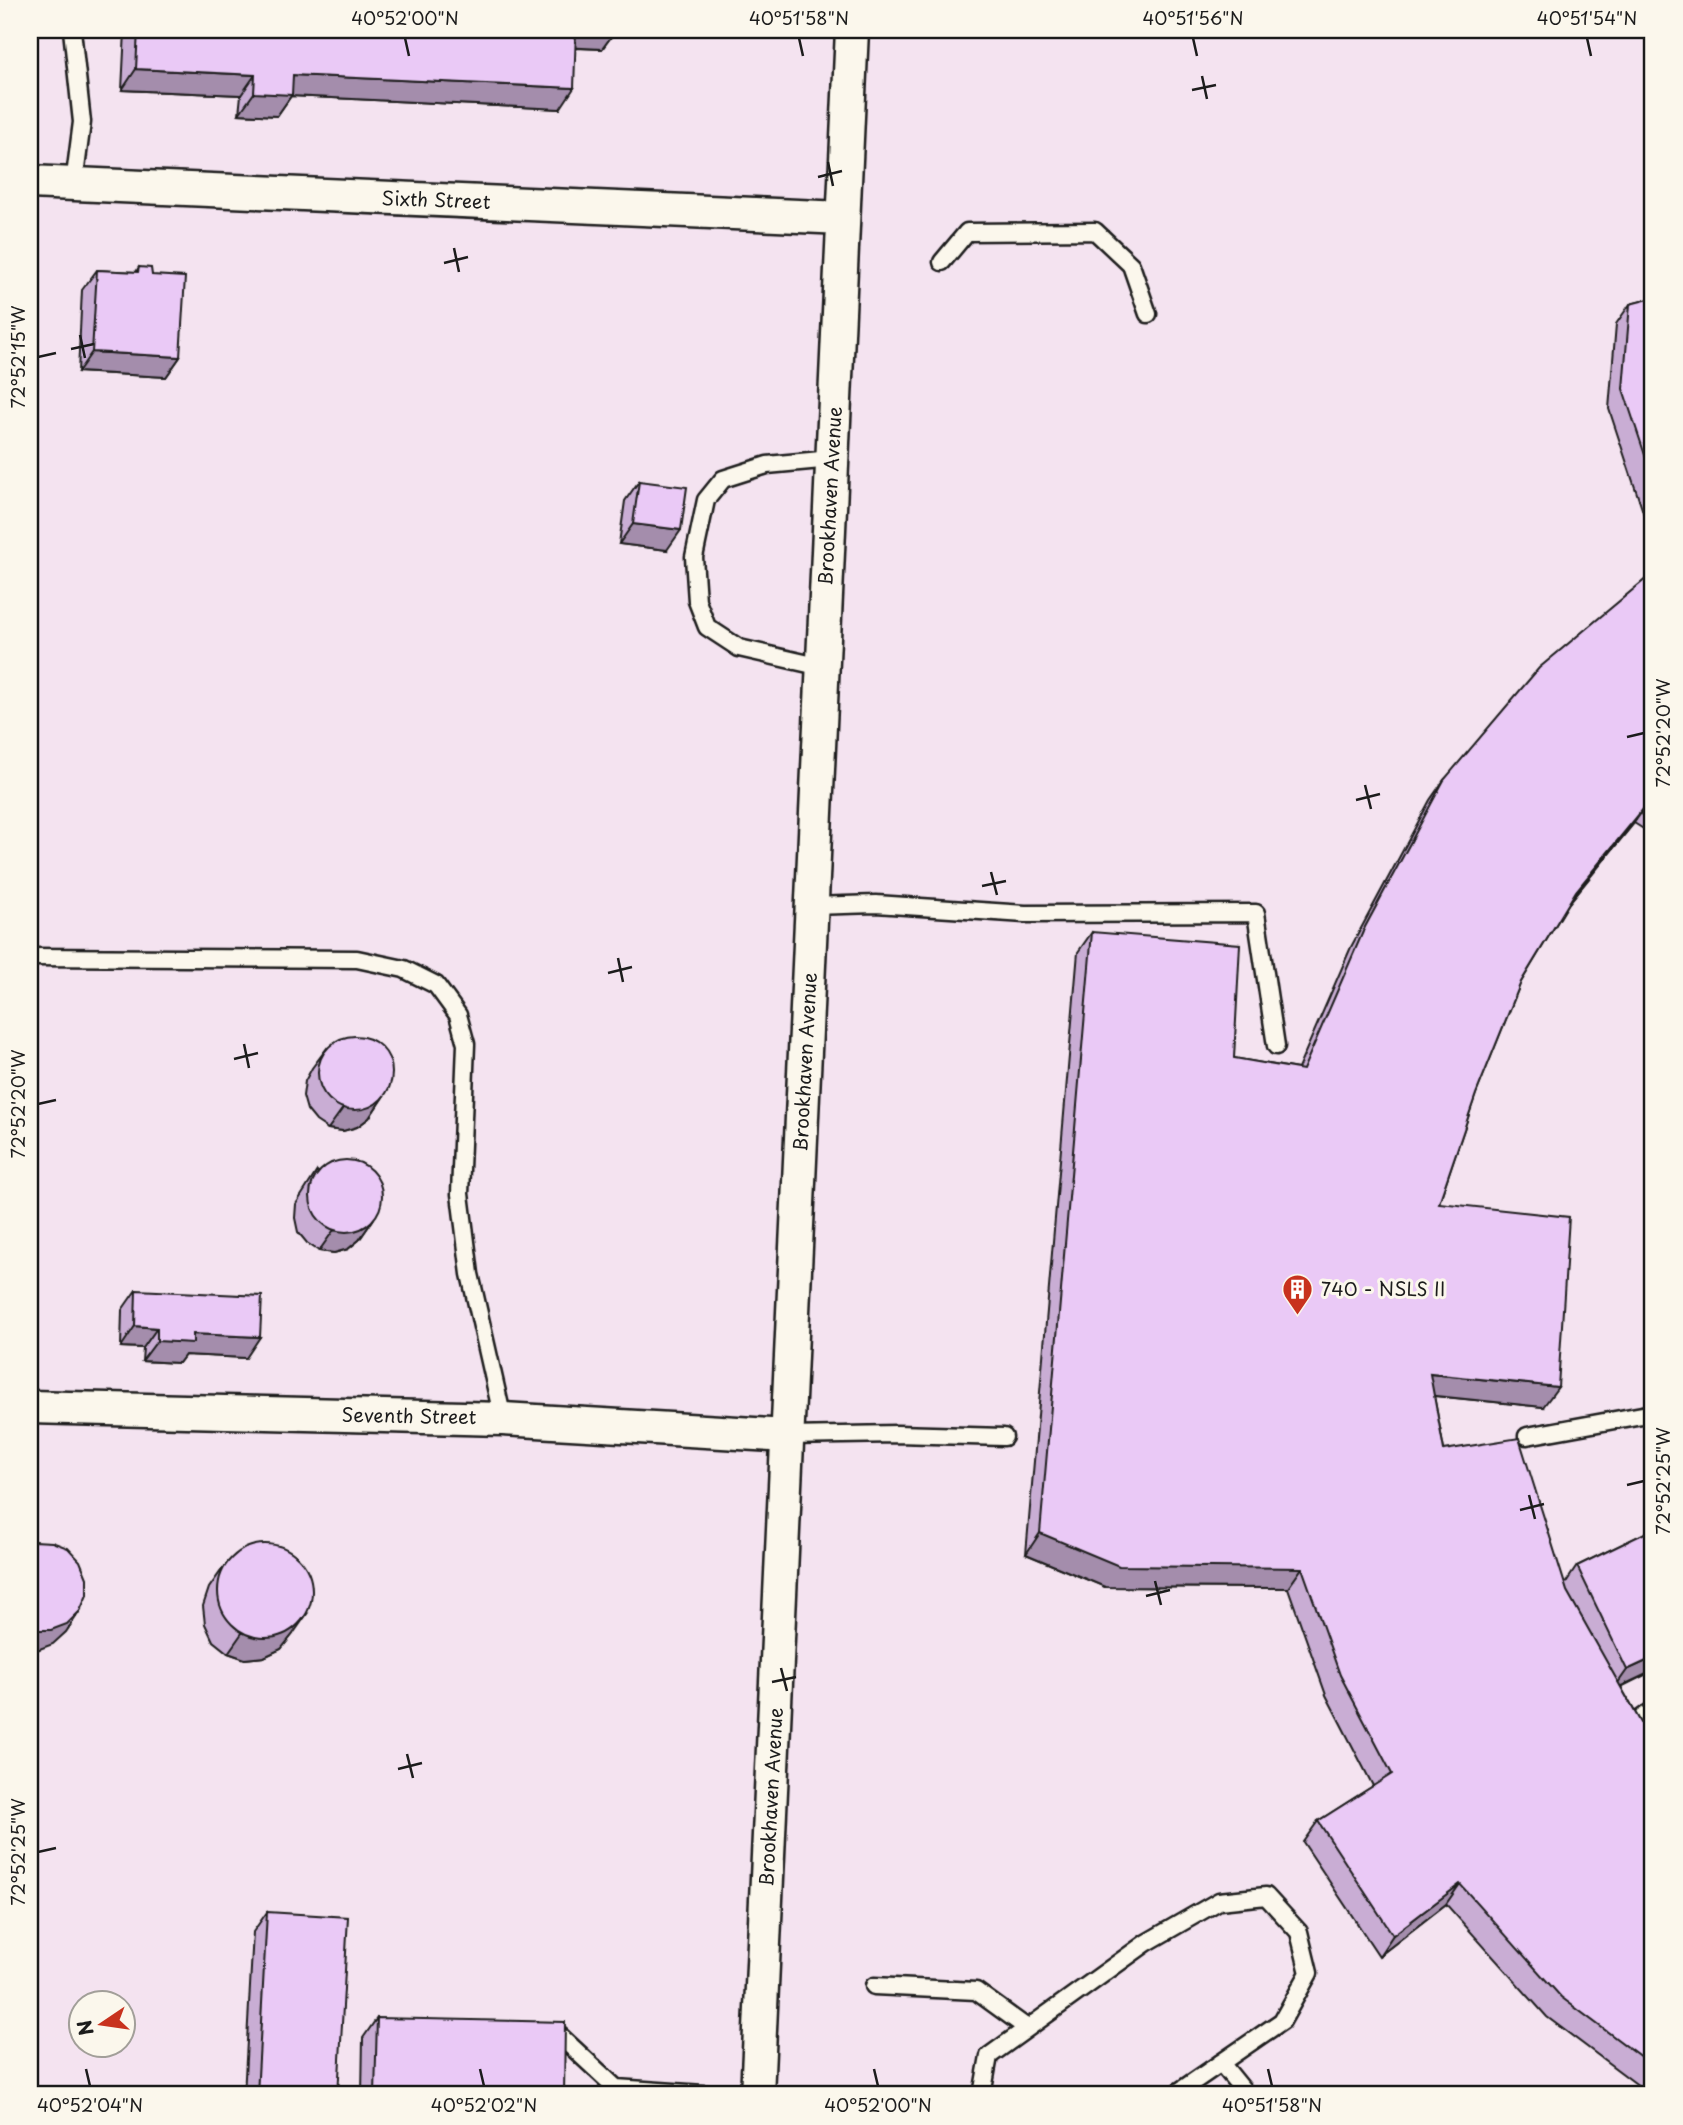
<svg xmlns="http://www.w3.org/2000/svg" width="1683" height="2125" font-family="'Playpen Sans',sans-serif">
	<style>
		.built { fill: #f4e3f0; fill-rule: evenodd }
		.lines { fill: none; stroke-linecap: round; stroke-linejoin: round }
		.service-casing { stroke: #1c1c1c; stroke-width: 21 }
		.minor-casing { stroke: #1c1c1c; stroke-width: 37 }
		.service { stroke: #fbf7ec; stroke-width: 16 }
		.minor { stroke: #fbf7ec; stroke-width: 32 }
		.wall { fill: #c9add4; stroke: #1c1c1c; stroke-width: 2 }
		.shaded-wall { fill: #a48dac; stroke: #1c1c1c; stroke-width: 2 }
		.building { fill: #eac9f6; stroke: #1c1c1c; stroke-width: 2 }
		.ticks { fill: none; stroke: #1c1c1c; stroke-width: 2.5 }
		.labels { text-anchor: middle; stroke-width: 6; stroke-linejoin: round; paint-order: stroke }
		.street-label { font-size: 19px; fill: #1c1c1c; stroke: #fbf7ec }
		.poi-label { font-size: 19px; fill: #1c1c1c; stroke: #fbf7ec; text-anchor: start }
		.neatline { fill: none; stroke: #1c1c1c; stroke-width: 2.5 }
		.ticks-label { font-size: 18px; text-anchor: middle; fill: #1c1c1c }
	</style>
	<rect width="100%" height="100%" fill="#f8eeee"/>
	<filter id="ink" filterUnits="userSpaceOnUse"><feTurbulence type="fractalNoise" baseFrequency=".0143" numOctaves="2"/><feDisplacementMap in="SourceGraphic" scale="14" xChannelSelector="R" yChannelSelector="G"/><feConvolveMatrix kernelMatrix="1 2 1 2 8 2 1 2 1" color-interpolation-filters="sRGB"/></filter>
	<g filter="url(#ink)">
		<path class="built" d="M30,30H1653V2095H30ZM80,2002H122V2044H80Z"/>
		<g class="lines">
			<defs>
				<g id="service">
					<path d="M72,30L82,122L74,184"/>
					<path d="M942,262L967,232L1095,231L1131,265L1148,314"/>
					<path d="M822,667L739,648L707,627L697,601L694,557L706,500L723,479L767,465L832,459"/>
					<path d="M812,906L876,904L1025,914L1256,913L1276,1046"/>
					<path d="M30,957L357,959L404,969L436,985L458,1015L466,1044L460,1194L470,1274L503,1419"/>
					<path d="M788,1436L897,1434L1004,1437"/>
					<path d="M1527,1436L1653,1413"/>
					<path d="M1639,1720L1653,1710"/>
					<path d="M874,1986L976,1991L1027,2028"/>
					<path d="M546,2033L558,2034L616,2088L718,2095"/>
					<path d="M1221,2063L1247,2095"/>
					<path d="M982,2095L989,2056L1146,1943L1219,1901L1266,1896L1299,1932L1309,1973L1282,2021L1174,2095"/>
				</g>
				<g id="minor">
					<path d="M30,182L843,218"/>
					<path d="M30,1407L503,1419L788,1436"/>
					<path d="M757,2095L852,30"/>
				</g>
			</defs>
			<use href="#service" class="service-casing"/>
			<use href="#minor" class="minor-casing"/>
			<use href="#service" class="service"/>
			<use href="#minor" class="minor"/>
		</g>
		<g class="wall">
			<path d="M99,30H616L602,49L575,48L560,109L291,96L277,116L239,114L241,95L122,90L125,31Z"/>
			<path d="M139,267L152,275L180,357L166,377L78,372L82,290L97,270L136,272Z"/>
			<path d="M1653,298V542L1609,409L1616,324L1630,304Z"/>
			<path d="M639,481L667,550L619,544L625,501Z"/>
			<path d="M1653,573V835L1634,823L1569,903L1521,982L1476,1094L1439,1203L1543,1407L1434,1396L1444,1450L1565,1584L1577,1566L1653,1529V1671L1621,1687L1650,1739L1653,1742V2095H1651L1547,2017L1446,1904L1379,1956L1303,1842L1318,1821L1373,1786L1326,1695L1288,1588L1105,1587L1026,1554L1078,952L1092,932L1234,1058L1298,1069L1351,947L1430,800L1444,780Z"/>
			<path d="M327,1048L383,1097L369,1118L357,1127L343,1131L328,1129L316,1121L307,1110L303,1096L305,1081L312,1068Z"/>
			<path d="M317,1171L373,1220L359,1240L348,1249L334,1253L319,1251L307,1243L298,1232L295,1218L296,1204Z"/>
			<path d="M136,1290L246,1358L185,1355L179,1363L142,1361L143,1348L121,1347L122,1310Z"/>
			<path d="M223,1568L293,1634L281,1649L264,1657L245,1659L228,1653L213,1641L205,1624L203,1606L209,1588Z"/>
			<path d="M267,1912L338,2095H244L253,1932Z"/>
			<path d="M377,2018L564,2095H362L363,2038Z"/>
		</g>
		<g class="shaded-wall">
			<path d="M99,30H126L125,31Z"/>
			<path d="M574,30H616L602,49L562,47Z"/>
			<path d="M136,69L255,75L241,95L122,90Z"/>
			<path d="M293,75L574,88L560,109L291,96L277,116L239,114L254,93Z"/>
			<path d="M92,352L180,357L166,377L78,372Z"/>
			<path d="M633,524L681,530L667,550L619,544Z"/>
			<path d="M1648,803L1634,823L1562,911L1576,891Z"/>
			<path d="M383,1097L369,1118L357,1127L343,1131L328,1129L343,1108Z"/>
			<path d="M373,1220L359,1240L348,1249L334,1253L319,1251L333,1231Z"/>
			<path d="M135,1326L157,1328L143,1348L121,1347Z"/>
			<path d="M193,1334L260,1337L246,1358L185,1355L179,1363L142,1361L157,1341Z"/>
			<path d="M1430,1374L1558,1387L1543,1407L1416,1394Z"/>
			<path d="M1040,1533L1302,1568L1288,1588L1105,1587L1026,1554Z"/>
			<path d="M80,1611L66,1632L53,1644L37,1650H30V1636L33,1630Z"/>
			<path d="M307,1614L293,1634L281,1649L264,1657L245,1659L228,1653L242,1633Z"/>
			<path d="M1653,1658V1671L1613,1690L1627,1670Z"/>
			<path d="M1460,1884L1446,1904L1379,1956L1393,1935Z"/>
		</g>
		<g class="building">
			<path d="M138,30H576L574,88L293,75L292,95L254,93L255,75L136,69Z"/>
			<path d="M139,267L151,268L152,275L185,277L180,357L92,352L97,270L138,272Z"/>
			<path d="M1653,298V479L1623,389L1630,304Z"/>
			<path d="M639,481L687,487L681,530L633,524Z"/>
			<path d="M1653,573V806L1648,803L1576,891L1521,982L1476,1094L1439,1203L1569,1217L1558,1387L1430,1374L1444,1450L1519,1438L1567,1591L1650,1739L1653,1742V2066L1561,1997L1460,1884L1393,1935L1318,1821L1392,1774L1340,1675L1302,1568L1119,1566L1040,1533L1092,932L1240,944L1234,1058L1303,1070L1365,927L1444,780L1539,668Z"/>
			<circle cx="355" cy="1073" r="37"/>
			<circle cx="346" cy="1196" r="36"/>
			<path d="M136,1290L262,1296L260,1337L193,1334V1343L157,1341V1328L135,1326Z"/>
			<path d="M1653,1529V1658L1627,1670L1577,1566Z"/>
			<path d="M34,1541L52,1542L68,1548L80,1561L87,1578V1595L80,1611L67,1624L51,1630H33L30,1629V1543Z"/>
			<circle cx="265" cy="1591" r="47"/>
			<path d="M267,1912L348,1917L338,2095H257Z"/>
			<path d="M377,2018L565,2022L564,2095H375Z"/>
		</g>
	</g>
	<path class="ticks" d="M405,38L409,56M799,38L803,56M1193,38L1197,56M1587,38L1591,56M1202,76L1207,99M1192,90L1216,85M828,162L833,186M818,177L842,171M454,248L459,272M444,263L468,257M80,335L85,358M71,349L94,344M38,357L56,353M1627,737L1644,733M1365,785L1371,809M1356,800L1380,794M991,872L997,895M982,886L1006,881M618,958L623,982M608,973L632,967M244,1044L249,1068M234,1059L258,1053M38,1104L56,1100M1627,1485L1644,1481M1529,1495L1535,1519M1520,1510L1544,1504M1155,1581L1161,1605M1146,1596L1170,1590M781,1668L787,1691M772,1682L796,1677M407,1754L413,1778M398,1769L422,1763M38,1852L56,1848M86,2069L90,2086M480,2069L484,2086M874,2069L878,2086M1268,2069L1272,2086"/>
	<defs>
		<symbol id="building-pin" viewBox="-11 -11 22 30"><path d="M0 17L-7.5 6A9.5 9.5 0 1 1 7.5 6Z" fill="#c8321e" stroke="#fbf7ec"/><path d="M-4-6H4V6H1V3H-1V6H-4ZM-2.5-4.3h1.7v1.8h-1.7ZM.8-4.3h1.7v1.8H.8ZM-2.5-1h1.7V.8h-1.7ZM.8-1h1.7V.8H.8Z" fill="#fff"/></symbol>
	</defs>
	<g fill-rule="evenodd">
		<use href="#building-pin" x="1280" y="1272" width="35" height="47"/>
	</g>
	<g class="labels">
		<g class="street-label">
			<text transform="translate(436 200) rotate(2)" y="7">Sixth Street</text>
			<text transform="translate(830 496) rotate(-87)" y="7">Brookhaven Avenue</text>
			<text transform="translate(805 1062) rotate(-87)" y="7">Brookhaven Avenue</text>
			<text transform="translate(409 1416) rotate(1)" y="7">Seventh Street</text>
			<text transform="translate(771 1797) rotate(-87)" y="7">Brookhaven Avenue</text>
		</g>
		<g class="poi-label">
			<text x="1321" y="1296">740 - NSLS II</text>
		</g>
	</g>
	<rect width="1683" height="2125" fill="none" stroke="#fbf7ec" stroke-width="77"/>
	<g transform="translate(102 2024) rotate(257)"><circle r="33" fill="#fbf7ec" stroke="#a29f99" stroke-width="2"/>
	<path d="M0-5L12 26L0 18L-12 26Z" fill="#c8321e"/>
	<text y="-10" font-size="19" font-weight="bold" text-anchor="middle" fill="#1c1c1c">N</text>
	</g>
	<rect x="38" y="38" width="1606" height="2048" class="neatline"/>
	<g class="ticks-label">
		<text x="405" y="25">40°52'00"N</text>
		<text x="799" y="25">40°51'58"N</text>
		<text x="1193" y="25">40°51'56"N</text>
		<text x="1587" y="25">40°51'54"N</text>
		<text transform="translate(19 357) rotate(-90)" y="6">72°52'15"W</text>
		<text transform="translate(1664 733) rotate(-90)" y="6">72°52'20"W</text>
		<text transform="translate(19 1104) rotate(-90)" y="6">72°52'20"W</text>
		<text transform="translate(1664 1481) rotate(-90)" y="6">72°52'25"W</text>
		<text transform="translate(19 1852) rotate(-90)" y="6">72°52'25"W</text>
		<text x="90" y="2112">40°52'04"N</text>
		<text x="484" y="2112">40°52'02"N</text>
		<text x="878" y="2112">40°52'00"N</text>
		<text x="1272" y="2112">40°51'58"N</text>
	</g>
</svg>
